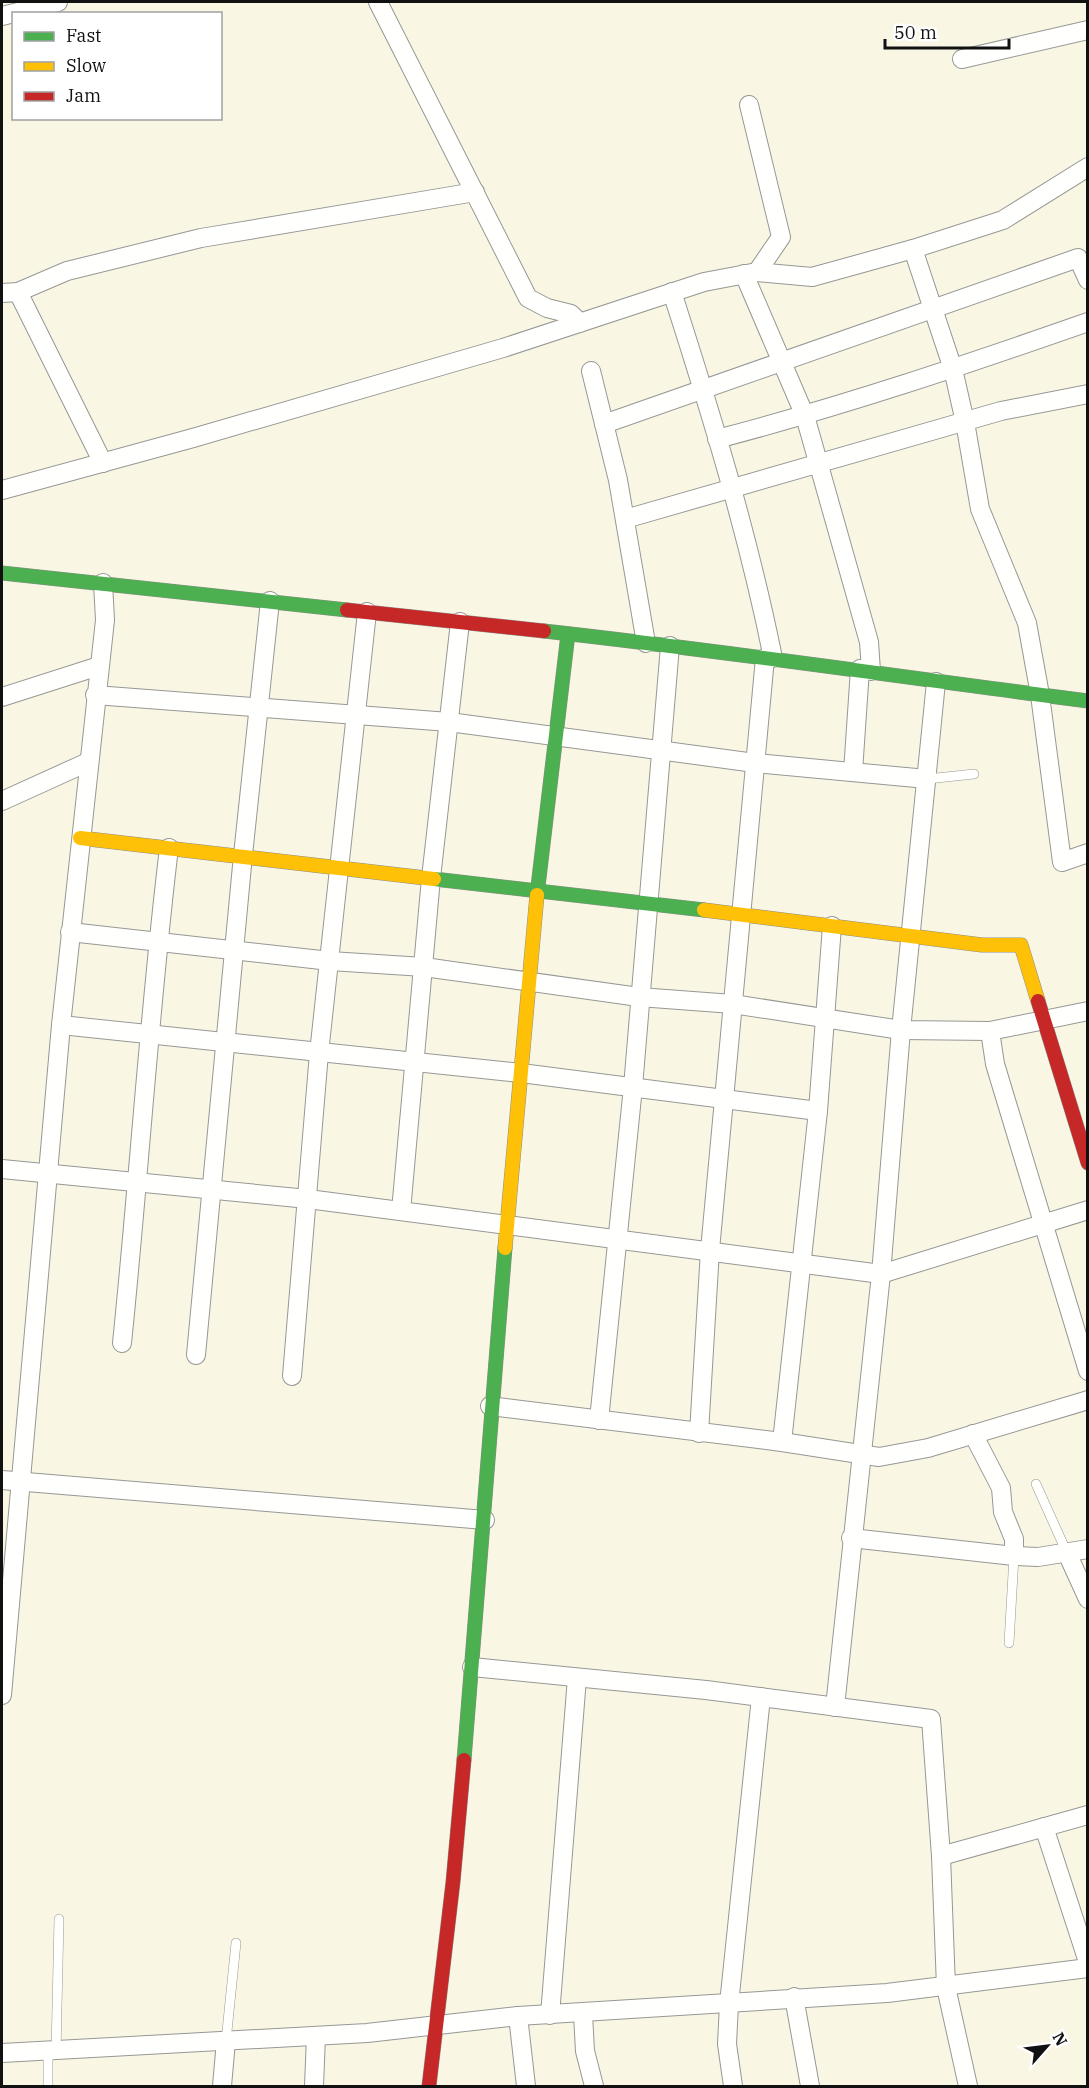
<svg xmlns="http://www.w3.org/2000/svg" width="1089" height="2088" font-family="'IBM Plex Serif',serif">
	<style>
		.farmland { fill: #f9f7e4; fill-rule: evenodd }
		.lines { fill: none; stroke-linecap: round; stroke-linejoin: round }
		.lane-casing { stroke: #979795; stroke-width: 10 }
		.street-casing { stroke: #979795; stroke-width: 20 }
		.fast-casing { stroke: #8e8d8b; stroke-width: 15 }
		.slow-casing { stroke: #8e8d8b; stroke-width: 15 }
		.jam-casing { stroke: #8e8d8b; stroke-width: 15 }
		.lane { stroke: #fffffe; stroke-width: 9 }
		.street { stroke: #fffffe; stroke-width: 18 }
		.fast { stroke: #4caf50; stroke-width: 14 }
		.slow { stroke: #ffc107; stroke-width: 14 }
		.jam { stroke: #c62828; stroke-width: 14 }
	</style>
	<rect width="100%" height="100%" fill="#fdfcf7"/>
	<path class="farmland" d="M2,2H1087V2086H2ZM14,14H220V118H14Z"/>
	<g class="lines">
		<defs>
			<g id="lane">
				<path d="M927,779L974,774"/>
				<path d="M1036,1484L1067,1553"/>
				<path d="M1009,1643L1014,1556"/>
				<path d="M226,2041L236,1943"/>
				<path d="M48,2052V2086"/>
				<path d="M56,2052L59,1919"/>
			</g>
			<g id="street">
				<path d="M378,2L528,298L547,308L571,314L580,323"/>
				<path d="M2,16L58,2"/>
				<path d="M962,59L1088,30"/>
				<path d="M749,105L781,237L757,272"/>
				<path d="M913,249L953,369L965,422L980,509L1027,623L1040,695L1062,862L1088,853"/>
				<path d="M744,274L805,416L869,642L871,671"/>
				<path d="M18,292L103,463"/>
				<path d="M672,292C711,413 748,534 773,658"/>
				<path d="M2,293L18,292L67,271L201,238L475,192"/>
				<path d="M591,371L618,480L646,643"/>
				<path d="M604,424L1078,258L1088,280"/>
				<path d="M717,439C843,406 965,365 1088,322"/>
				<path d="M2,490L193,438L503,348L704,282L757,272L812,277L913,249L1003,220L1088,167"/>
				<path d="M625,519L1001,411L1088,394"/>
				<path d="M95,695L449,722L755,763L927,779"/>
				<path d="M2,697L99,666"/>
				<path d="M853,772L860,669"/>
				<path d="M2,801L88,762"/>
				<path d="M70,932L330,961L424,967L639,997L733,1004L901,1030L990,1031L1088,1011"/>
				<path d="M61,1025L521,1073L818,1111"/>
				<path d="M990,1031L995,1064L1088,1371"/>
				<path d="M2,1169L308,1199L881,1274L1088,1210"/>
				<path d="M401,1211L431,878L460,622"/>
				<path d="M122,1343C139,1178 149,1012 169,848"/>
				<path d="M196,1355L243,855L270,601"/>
				<path d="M292,1376L319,1053L367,612"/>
				<path d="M490,1406L782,1442L879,1457L928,1448L1088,1400"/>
				<path d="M599,1420L633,1087L670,646"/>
				<path d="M699,1433L710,1250L765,658"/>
				<path d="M973,1434L1001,1488L1003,1512L1014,1539V1556"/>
				<path d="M782,1442L818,1111L832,926"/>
				<path d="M2,1480L485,1520"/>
				<path d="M851,1538L1014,1556L1038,1557L1088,1549"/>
				<path d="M1067,1553L1088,1599"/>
				<path d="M472,1667L706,1690L931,1719L941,1856L946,1987L968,2086"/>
				<path d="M2,1695L61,1025L105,620L103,583"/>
				<path d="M835,1707L881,1274L901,1030L936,682"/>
				<path d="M1044,1827L1088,1962"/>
				<path d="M941,1856L1088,1815"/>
				<path d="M794,1997L810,2086"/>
				<path d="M583,2014L585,2051L594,2086"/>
				<path d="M550,2015L577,1678"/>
				<path d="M518,2016L526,2086"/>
				<path d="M2,2053L367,2033L518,2016L887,1993L1088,1968"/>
				<path d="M222,2086L226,2041"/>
				<path d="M314,2086L316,2036"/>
				<path d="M733,2086L727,2044L729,2004L761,1697"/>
			</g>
			<g id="fast">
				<path d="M2,573L347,610"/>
				<path d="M544,631C726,651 907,678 1088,701"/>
				<path d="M434,879L704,910"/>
				<path d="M537,895L568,634"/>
				<path d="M464,1760L505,1248"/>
			</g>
			<g id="slow">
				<path d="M80,838L434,879"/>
				<path d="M704,910L982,945H1021L1038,1001"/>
				<path d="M505,1248L537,895"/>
			</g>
			<g id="jam">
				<path d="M347,610L544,631"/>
				<path d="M1038,1001L1088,1163"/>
				<path d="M429,2086L453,1882L464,1760"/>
			</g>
		</defs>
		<use href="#lane" class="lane-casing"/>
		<use href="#street" class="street-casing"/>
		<use href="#fast" class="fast-casing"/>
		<use href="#slow" class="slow-casing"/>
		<use href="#jam" class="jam-casing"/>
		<use href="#lane" class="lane"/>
		<use href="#street" class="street"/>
		<use href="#fast" class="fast"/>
		<use href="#slow" class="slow"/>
		<use href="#jam" class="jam"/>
	</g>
	<rect width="1089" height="2088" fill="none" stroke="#111111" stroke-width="6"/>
	<rect x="12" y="12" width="210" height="108" fill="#ffffff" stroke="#a0a0a0" stroke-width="1.5"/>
	<rect x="24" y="32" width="30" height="9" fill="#4caf50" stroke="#a0a0a0" stroke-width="1.5"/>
	<text x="66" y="42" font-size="18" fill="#111111">Fast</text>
	<rect x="24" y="62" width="30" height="9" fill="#ffc107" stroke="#a0a0a0" stroke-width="1.5"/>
	<text x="66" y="72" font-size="18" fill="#111111">Slow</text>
	<rect x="24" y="92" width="30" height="9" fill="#c62828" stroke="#a0a0a0" stroke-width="1.5"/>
	<text x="66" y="102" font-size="18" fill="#111111">Jam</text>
	<g transform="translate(1047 2046) rotate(62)" stroke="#ffffff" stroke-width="4.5" paint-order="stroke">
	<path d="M0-4.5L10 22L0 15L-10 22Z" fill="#111111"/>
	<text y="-9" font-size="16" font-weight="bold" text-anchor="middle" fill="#111111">N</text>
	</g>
	<path d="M885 39v9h124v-9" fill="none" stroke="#111111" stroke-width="3"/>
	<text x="894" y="39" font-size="18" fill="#111111" stroke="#ffffff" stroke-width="4.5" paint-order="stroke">50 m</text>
</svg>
